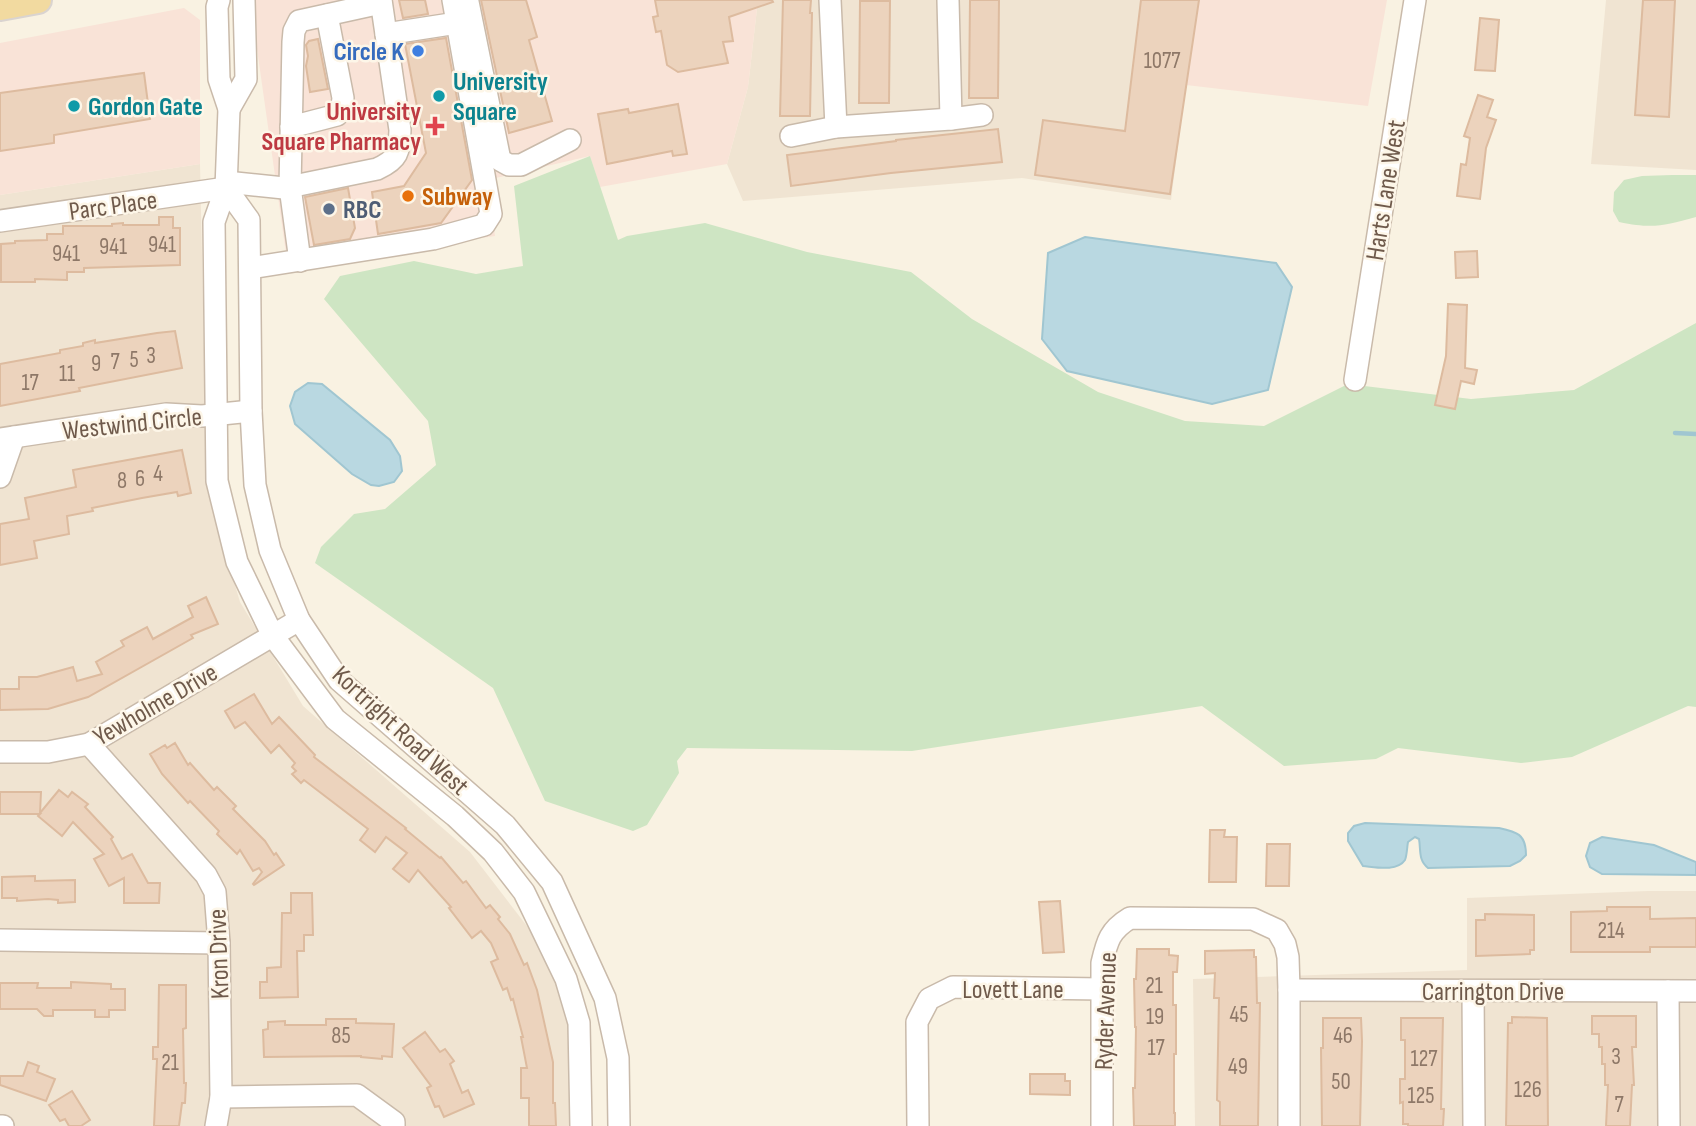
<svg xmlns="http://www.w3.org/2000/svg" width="1696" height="1126" font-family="'Sofia Sans Condensed',sans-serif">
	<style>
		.residential { fill: #f0e4d2 }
		.commercial { fill: #f9e3d7 }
		.green { fill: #cee5c3 }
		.water { fill: #b9d8e1; stroke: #a0c6d1; stroke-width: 2 }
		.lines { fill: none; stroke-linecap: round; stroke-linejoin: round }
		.stream { stroke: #a0c6d1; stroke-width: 4.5 }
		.building { fill: #ecd3bd; stroke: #ddbb9f; stroke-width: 2 }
		.minor-casing { stroke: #c9baaa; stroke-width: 24 }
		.major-casing { stroke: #dad4d0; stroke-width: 30 }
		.minor { stroke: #fff; stroke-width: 21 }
		.major { stroke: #f2daa0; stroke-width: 26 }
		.shop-dot { fill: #3f7fe0; stroke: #fdf6e8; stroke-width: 2.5 }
		.culture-dot { fill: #0f9aa8; stroke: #fdf6e8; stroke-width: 2.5 }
		.health-dot { fill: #e0444e; stroke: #fdf6e8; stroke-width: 2.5 }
		.food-dot { fill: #e8710a; stroke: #fdf6e8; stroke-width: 2.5 }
		.service-dot { fill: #5c6f8a; stroke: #fdf6e8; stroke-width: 2.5 }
		.labels { text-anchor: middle; stroke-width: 5; stroke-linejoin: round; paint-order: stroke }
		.number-label { font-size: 23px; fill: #8e7868 }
		.shop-label { font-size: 26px; font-weight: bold; fill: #366cbe; stroke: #fdf6e8; text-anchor: end }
		.culture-label { font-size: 26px; font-weight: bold; fill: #0d838f; stroke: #fdf6e8; text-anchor: start }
		.health-label { font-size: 26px; font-weight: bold; fill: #be3a42; stroke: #fdf6e8; text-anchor: end }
		.street-label { font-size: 26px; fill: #6f5a4b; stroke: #fdf6e8 }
		.food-label { font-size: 26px; font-weight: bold; fill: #c56008; stroke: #fdf6e8; text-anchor: start }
		.service-label { font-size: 26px; font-weight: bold; fill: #4e5e75; stroke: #fdf6e8; text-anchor: start }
	</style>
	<rect width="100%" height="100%" fill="#f9f2e2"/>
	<g class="residential">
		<path d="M758,0H1197L1171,200L1022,178L743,201L727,164L748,87Z"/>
		<path d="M1606,0H1696V170L1591,164Z"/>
		<path d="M200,164L207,490L240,602L303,706L470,852L540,943L576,1036V1126H0V195Z"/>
		<path d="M1648,891H1696V1126H1195L1193,979L1467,970V898Z"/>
	</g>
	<g class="commercial">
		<path d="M250,0H758L748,87L727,164L600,187L590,156L487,180L495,236L288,267Z"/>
		<path d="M1198,0H1387L1368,106L1186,85Z"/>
		<path d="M184,8L200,20V164L0,195V43Z"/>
	</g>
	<g class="green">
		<path d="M590,156L618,240L627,236L705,223L807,252L911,272L972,319L1098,392L1185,421L1264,426L1348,384L1471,399L1574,390L1696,323V707L1688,706L1572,757L1521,763L1398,748L1376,759L1284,766L1202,706L912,751L687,748L677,761L679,773L647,825L633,831L545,801L493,688L315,563L321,547L354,514L385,509L436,465L428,421L324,299L340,276L414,261L476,274L523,266L514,186Z"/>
		<path d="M1672,175H1696V217C1663,226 1653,229 1619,222L1613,211L1614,192L1624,180L1642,176Z"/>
	</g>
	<g class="water">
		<path d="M1085,237L1276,263L1292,287L1268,390L1212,404L1067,371L1042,339L1048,253Z"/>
		<path d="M308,383L322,384L390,440L400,456L402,471L394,482L379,486L371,485L352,474L295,424L290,406L295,392Z"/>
		<path d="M1365,823L1499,828C1517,832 1526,834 1526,855L1520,861L1510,866L1428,868C1418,860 1421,850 1419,839L1415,837L1408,842C1407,847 1407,855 1405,860C1397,872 1375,867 1363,866L1348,841V833L1354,826Z"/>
		<path d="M1602,837L1654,845L1696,862V875L1602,874L1590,867L1586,856L1590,843Z"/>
	</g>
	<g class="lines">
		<path class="stream" d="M1675,433L1696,434"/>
	</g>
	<g class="building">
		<path d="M399,0H425L428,14L403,18Z"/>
		<path d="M481,0H526L537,37L529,40L552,121L509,133Z"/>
		<path d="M655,0H772L773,2L729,17L733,41L723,42L728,63L678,72L667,65L661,31L656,32L653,17L658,16Z"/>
		<path d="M783,0H811L810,13H812L810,116H780Z"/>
		<path d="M970,0H999L998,98H969Z"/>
		<path d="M1141,0H1199L1170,194L1035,175L1043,120L1125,131Z"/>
		<path d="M1643,0H1675L1669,117L1635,115Z"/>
		<path d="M860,1H890L889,103H859Z"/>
		<path d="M1480,18L1499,20L1495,71L1475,70Z"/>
		<path d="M446,38L472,180L441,223L378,234L372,192L404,186L426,153L405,44Z"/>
		<path d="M318,39L328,89L310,92L306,66L308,56L306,45L309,41Z"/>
		<path d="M144,73L150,119L54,135V143L0,151V93Z"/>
		<path d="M1478,95L1493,100L1487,117L1496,120L1486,148L1480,199L1457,196L1461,164L1466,165L1470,138L1464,136Z"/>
		<path d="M678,104L687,154L673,156L672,151L607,164L598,114L628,109L629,113Z"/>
		<path d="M998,129L1002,162L891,173L791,186L787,155L896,141V140Z"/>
		<path d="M348,188L355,228L350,239L314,245L305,197Z"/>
		<path d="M159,217H173V228H180V265L84,268V272H67V280L35,279V282H1V244L15,243V241L47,240V234H63V226H112V224L123,223V225H159Z"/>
		<path d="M1477,251L1478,277L1456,278L1455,252Z"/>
		<path d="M1448,304L1467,305L1465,368L1477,370L1474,384L1461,381L1455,409L1435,405L1446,356Z"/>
		<path d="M175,331L182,368L79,388L80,391L0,406V364L60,353V350L83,346V343L95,340V343L157,333Z"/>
		<path d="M182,450L191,493L178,496L177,492L142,498L92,508L93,511L67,516L69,534L34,541L37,558L0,565V524L29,519L25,498L76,487L73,470Z"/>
		<path d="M206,597L218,624L191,635L193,638L88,697L48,709L0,710V689H19V677H37L73,667L77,681L102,674L96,662L124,646L121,641L147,627L153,639L193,617L188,606Z"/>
		<path d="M254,694L272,724L279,717L315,755L314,757L406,828L405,829L440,858L441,857L463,883L466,881L486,908L490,905L500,917L498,919L510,934L524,965L527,963L537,990L553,1062V1103H555L556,1126H529V1098H521V1068H527L521,1037H523L513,999L511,1000L507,988L503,990L491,962L498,959L491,943L481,931L472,938L449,908L451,907L418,870L409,882L393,869L407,853L386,837L375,852L360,840L368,829L304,780L301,783L292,774L296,771L292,767L295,763L279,745L271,753L245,722L235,728L225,711Z"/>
		<path d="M175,743L188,765L190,763L214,790L217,787L236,806L233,809L265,841L274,855L276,853L284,865L254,885L253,884L262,872L259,868L253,871L240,850L237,854L217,834L219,831L190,801L188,803L162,774L150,754L165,745L167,748Z"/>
		<path d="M59,790L68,797L72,792L88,804L85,807L113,837L111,839L122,859L132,854L148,883H160L159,903H124V878L109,886L94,859L104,854L73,822L62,836L38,816L40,814H0V792H41L40,813Z"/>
		<path d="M1210,830H1225L1224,837H1237L1236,882H1209Z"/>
		<path d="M1267,844H1290L1289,886H1266Z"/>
		<path d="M35,876V881L75,880V902L58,903V900L48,899L17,901V898H2V877Z"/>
		<path d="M291,893H312L313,935H304V951H297L298,997L260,998V982H267V968L281,967L282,913H291Z"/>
		<path d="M1060,901L1064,952L1043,953L1039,902Z"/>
		<path d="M1607,907H1650V919L1696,918V947H1650V952H1571V912L1607,911Z"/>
		<path d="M1485,914L1534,915V950H1530V954L1476,956V920H1485Z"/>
		<path d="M1137,949H1169V955L1178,956L1177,972H1173V1005H1176V1054H1174V1113H1175V1126H1134L1133,1088H1135L1136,1027H1135L1134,979H1136Z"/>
		<path d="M1254,950V957H1256L1257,1003H1260L1258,1126H1220V1102L1217,1100L1219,998H1214L1215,973L1205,974V951Z"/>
		<path d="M71,982L111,984V989H125V1010H109V1017H95V1010H53V1016H44L37,1009H0V983H38L37,988H71Z"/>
		<path d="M159,985H186V1028L183,1029L184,1083H186L185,1103H182L179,1126H154L157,1059H153V1047H158Z"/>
		<path d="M1592,1016H1636V1047H1632L1634,1085H1632L1630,1126H1606L1608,1085H1605V1064H1602V1047H1599V1034H1592Z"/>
		<path d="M1512,1017L1547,1018L1548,1126H1506L1508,1023H1512Z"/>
		<path d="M1323,1018H1361L1362,1041L1360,1126H1322L1321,1048H1323Z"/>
		<path d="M1401,1018H1443L1441,1109H1444L1443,1126H1408V1124H1403V1102L1400,1103V1079H1405V1040H1401Z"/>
		<path d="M326,1019H356V1023L394,1024L392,1057L382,1056V1059L361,1057V1056L264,1057L263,1030L268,1029V1022L285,1021V1025H326Z"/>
		<path d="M425,1032L440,1052L445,1049L454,1061L450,1064L462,1093L468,1090L474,1104L444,1117L439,1106L435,1107L427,1088L431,1086L403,1048Z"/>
		<path d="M28,1062L39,1066L37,1072L55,1079L46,1101L0,1085V1076H23Z"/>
		<path d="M1030,1074H1065V1081H1070V1095L1030,1094Z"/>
		<path d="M72,1091L90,1120L81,1126H69L65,1119L60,1121L49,1105Z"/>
	</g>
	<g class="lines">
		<defs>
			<g id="minor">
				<path d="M219,0L217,7L219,79L229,109L226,188L214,222L217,481L237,562L273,636L335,719L455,816L493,852L524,892L566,979L579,1023L581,1126"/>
				<path d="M830,0L836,127"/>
				<path d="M948,0L951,119"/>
				<path d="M468,2L500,160L509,165H521L570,140"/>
				<path d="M386,34L457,23"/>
				<path d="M229,109L246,79L244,0"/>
				<path d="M291,127L337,115L342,106L343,98L327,15"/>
				<path d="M791,136L836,127L951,119L982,115"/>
				<path d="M226,182L284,188L377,169C399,159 399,152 400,130L381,0"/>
				<path d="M226,188L249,220L251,411L255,485L270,550L299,620L339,680L505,825L552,882L605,998L618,1058L619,1126"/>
				<path d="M0,221L226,188"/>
				<path d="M300,261L290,187L293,42L294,31L299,21L381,3"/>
				<path d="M250,268L433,239L484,225L491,214L453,0"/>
				<path d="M1355,380L1415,0"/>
				<path d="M0,439L166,414L202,416L251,411"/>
				<path d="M0,477L14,437"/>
				<path d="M89,744L206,875L215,892L219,943L221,1097L216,1126"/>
				<path d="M0,752H48L89,744L299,620"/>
				<path d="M0,940L219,943"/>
				<path d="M1289,990L1696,991"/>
				<path d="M1473,991L1474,1126"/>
				<path d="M1668,991L1669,1126"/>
				<path d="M221,1097L357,1095L394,1122V1126"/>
				<path d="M0,1126H3"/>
				<path d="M918,1126L917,1022L929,999L953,987L1102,989"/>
				<path d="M1102,1126V963C1107,941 1110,930 1130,918L1253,919L1277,930L1285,944L1288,957L1289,990V1126"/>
			</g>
			<path id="major" d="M0,7L38,0"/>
		</defs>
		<use href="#minor" class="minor-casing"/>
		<use href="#major" class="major-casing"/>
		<use href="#minor" class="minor"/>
		<use href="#major" class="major"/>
	</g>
	<circle class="shop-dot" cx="418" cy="51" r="7"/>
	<g class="culture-dot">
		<circle cx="439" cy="96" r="7"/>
		<circle cx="74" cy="106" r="7"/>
	</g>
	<path class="health-dot" d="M431.5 115.5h7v7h7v7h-7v7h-7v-7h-7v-7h7z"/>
	<circle class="food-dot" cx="408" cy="196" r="7"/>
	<circle class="service-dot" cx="329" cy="209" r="7"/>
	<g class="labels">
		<g class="number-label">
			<text x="1162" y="68">1077</text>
			<text x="162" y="252">941</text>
			<text x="113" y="254">941</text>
			<text x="66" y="261">941</text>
			<text x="151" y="363">3</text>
			<text x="134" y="367">5</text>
			<text x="115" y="369">7</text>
			<text x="96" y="371">9</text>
			<text x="67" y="381">11</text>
			<text x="30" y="390">17</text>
			<text x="158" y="481">4</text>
			<text x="140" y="486">6</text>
			<text x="122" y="488">8</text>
			<text x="1611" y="938">214</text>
			<text x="1154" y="993">21</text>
			<text x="1239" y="1022">45</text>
			<text x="1155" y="1024">19</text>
			<text x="341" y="1043">85</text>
			<text x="1343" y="1043">46</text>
			<text x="1156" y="1055">17</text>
			<text x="1616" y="1064">3</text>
			<text x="1424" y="1066">127</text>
			<text x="170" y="1070">21</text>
			<text x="1238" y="1074">49</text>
			<text x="1341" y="1089">50</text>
			<text x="1528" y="1097">126</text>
			<text x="1421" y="1103">125</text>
			<text x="1619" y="1112">7</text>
		</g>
		<g class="shop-label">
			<text x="404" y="60">Circle K</text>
		</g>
		<g class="culture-label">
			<text x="453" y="90">University<tspan x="453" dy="30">Square</tspan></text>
			<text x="88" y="115">Gordon Gate</text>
		</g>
		<g class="health-label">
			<text x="421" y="120">University<tspan x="421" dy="30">Square Pharmacy</tspan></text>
		</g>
		<g class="street-label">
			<text transform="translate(1385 190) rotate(-81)" y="9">Harts Lane West</text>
			<text transform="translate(113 205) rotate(-8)" y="9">Parc Place</text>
			<text transform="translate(132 423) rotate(-6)" y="9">Westwind Circle</text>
			<text transform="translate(155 704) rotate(-30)" y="9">Yewholme Drive</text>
			<text transform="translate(401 730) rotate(43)" y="9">Kortright Road West</text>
			<text transform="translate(218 954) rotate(-92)" y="9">Kron Drive</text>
			<text x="1013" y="998">Lovett Lane</text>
			<text x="1493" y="1000">Carrington Drive</text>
			<text transform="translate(1105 1011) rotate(-88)" y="9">Ryder Avenue</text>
		</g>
		<g class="food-label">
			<text x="422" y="205">Subway</text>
		</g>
		<g class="service-label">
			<text x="343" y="218">RBC</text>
		</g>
	</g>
</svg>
